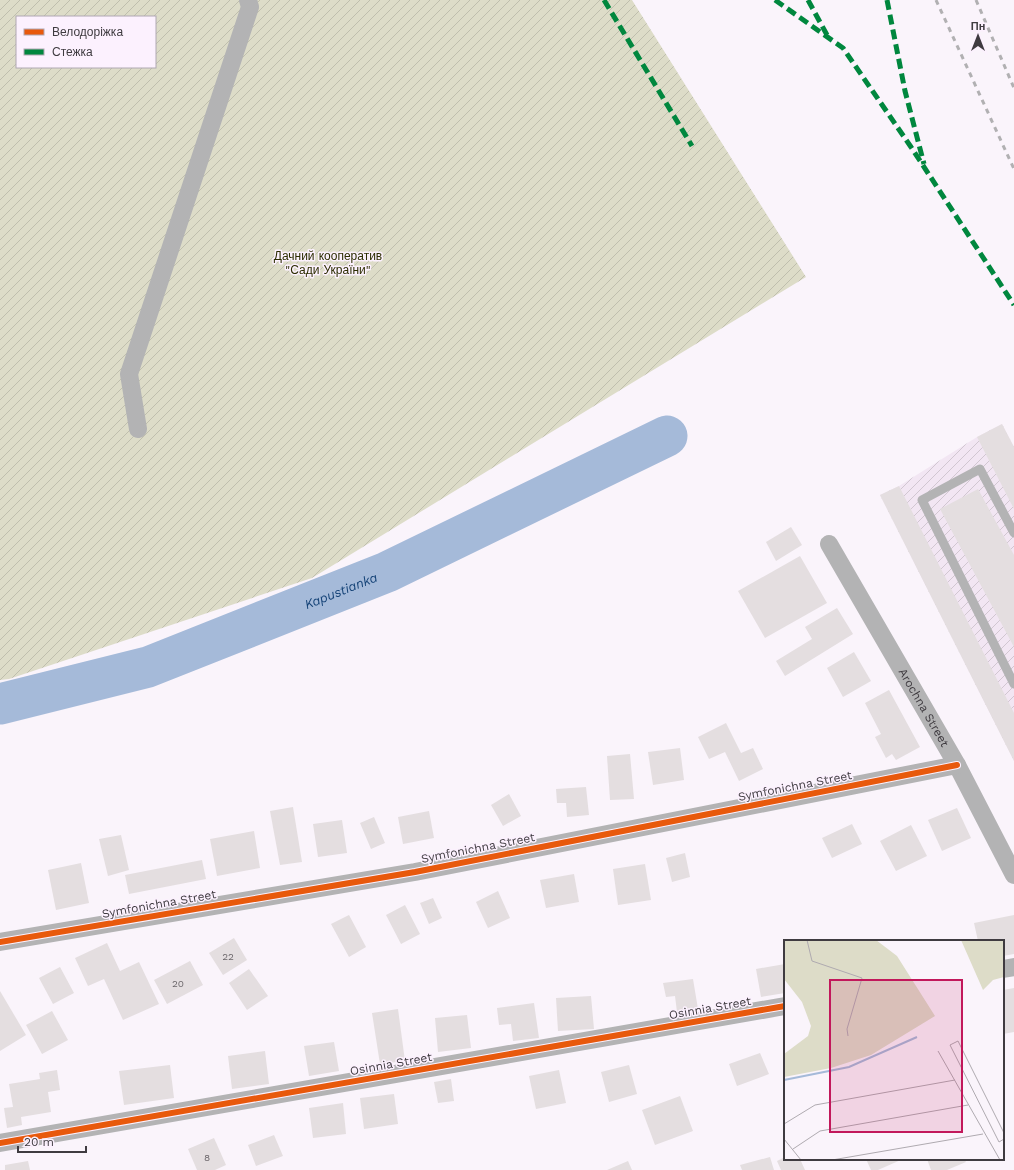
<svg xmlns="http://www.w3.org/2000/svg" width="1014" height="1170" font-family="'Work Sans',sans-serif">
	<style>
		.industrial { fill: url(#industrial-furrows) }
		.garden { fill: url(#garden-furrows); fill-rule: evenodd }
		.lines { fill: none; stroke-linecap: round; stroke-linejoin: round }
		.river { stroke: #a5bad9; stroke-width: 41 }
		.building { fill: #e4dee0 }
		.service { stroke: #b3b3b4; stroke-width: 9 }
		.minor { stroke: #b3b3b4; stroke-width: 18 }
		.rail { stroke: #b1b0b2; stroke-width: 3; stroke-dasharray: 5 5; stroke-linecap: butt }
		.quiet { stroke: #00873e; stroke-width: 5; stroke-dasharray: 10 5; stroke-linecap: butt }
		.cycleway-casing { stroke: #fcf1fe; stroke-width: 8 }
		.cycleway { stroke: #e8590c; stroke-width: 6 }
		.labels { text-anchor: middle; stroke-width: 3; stroke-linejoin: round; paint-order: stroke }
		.number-label { font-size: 10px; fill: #6b666a }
		.park-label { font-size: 12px; fill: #2c2d02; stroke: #fcf1fe }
		.street-label { font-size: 12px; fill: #3f3b40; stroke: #fcf1fe }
		.water-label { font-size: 13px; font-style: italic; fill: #154377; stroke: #fcf1fe }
		.inset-river { fill: none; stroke: #a5bad9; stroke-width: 2 }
		.inset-road { fill: none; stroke: #afaab0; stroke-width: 1 }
		.view { fill: #c2185b; fill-opacity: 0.15; stroke: #c2185b; stroke-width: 2 }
		.inset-edge { fill: none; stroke: #3f3b40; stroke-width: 2 }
	</style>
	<defs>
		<pattern id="industrial-furrows" width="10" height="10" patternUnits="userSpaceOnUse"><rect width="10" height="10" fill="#f2e6f3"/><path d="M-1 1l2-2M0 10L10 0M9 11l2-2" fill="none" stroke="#d1c6d1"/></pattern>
		<pattern id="garden-furrows" width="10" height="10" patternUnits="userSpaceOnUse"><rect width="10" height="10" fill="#dddcc8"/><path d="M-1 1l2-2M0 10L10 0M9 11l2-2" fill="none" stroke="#bfbead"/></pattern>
	</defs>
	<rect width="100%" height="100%" fill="#faf4fb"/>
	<path class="industrial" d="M1002,424L1014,447V761L880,495L899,486L977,437Z"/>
	<path class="garden" d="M0,0H632L806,277L312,578L9,679L0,680ZM17,17H155V67H17Z"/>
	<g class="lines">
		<path class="river" id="s1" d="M0,704L148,667L387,572L667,436"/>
	</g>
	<g class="building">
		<path d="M1002,424L1014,447V509L977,437Z"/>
		<path d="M899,486L1014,713V761L880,495Z"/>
		<path d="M978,489L1014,555V647L940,509Z"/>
		<path d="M791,527L802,545L776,561L766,542Z"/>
		<path d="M800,556L827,603L765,638L738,591Z"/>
		<path d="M837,608L853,634L785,676L776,661L812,639L805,627Z"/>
		<path d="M854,652L871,681L843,697L827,668Z"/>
		<path d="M889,690L920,747L896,760L892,754L886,758L875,737L881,734L865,703Z"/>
		<path d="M726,723L741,753L753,748L763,769L739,781L725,752L709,759L698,737Z"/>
		<path d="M680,748L684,780L653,785L648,752Z"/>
		<path d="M630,754L634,799L610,800L607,756Z"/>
		<path d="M586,787L589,815L567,817L566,803H557L556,789Z"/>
		<path d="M509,794L521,816L503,826L491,805Z"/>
		<path d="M293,807L302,862L280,865L270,811Z"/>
		<path d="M957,808L971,838L942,851L928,820Z"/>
		<path d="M429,811L434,838L403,844L398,817Z"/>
		<path d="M374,817L385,843L371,849L360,823Z"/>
		<path d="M342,820L347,853L318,857L313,824Z"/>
		<path d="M852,824L862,844L832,858L822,838Z"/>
		<path d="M911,825L927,856L896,871L880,841Z"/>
		<path d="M254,831L260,868L217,876L210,839Z"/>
		<path d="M121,835L129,870L108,876L99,839Z"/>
		<path d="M685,853L690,877L672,882L666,858Z"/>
		<path d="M202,860L206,879L129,894L125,875Z"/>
		<path d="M81,863L89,903L56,910L48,870Z"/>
		<path d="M645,864L651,900L618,905L613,869Z"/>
		<path d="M574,874L579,902L546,908L540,880Z"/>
		<path d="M498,891L510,918L488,928L476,902Z"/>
		<path d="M433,898L442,918L429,924L420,903Z"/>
		<path d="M405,905L420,934L401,944L386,915Z"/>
		<path d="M349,915L366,947L349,957L331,924Z"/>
		<path d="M1014,915V954L1003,956V941H978L974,923Z"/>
		<path d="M234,938L247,960L223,975L209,953Z"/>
		<path d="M107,943L120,971L139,962L159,1004L123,1020L104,979L88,986L75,958Z"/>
		<path d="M190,961L203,985L167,1004L154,980Z"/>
		<path d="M785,964V993L761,997L756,969Z"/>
		<path d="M60,967L74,993L53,1004L39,978Z"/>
		<path d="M249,969L268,996L247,1010L229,983Z"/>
		<path d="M693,979L698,1009L677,1012L675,996L666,997L663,983Z"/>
		<path d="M1014,988V1032L1003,1034V990Z"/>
		<path d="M0,991L26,1035L0,1051Z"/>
		<path d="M591,996L594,1029L558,1031L556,998Z"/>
		<path d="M534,1003L539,1038L513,1041L511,1024L499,1025L497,1008Z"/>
		<path d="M398,1009L405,1061L380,1064L372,1013Z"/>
		<path d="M52,1011L68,1040L42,1054L26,1025Z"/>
		<path d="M467,1015L471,1048L438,1052L435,1018Z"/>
		<path d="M334,1042L339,1071L309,1076L304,1046Z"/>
		<path d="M265,1051L269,1084L232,1089L228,1056Z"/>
		<path d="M760,1053L769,1074L737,1086L729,1064Z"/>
		<path d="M170,1065L174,1098L124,1105L119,1071Z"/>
		<path d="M629,1065L637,1094L609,1102L601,1072Z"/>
		<path d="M57,1070L60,1090L48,1092L51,1112L21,1117L22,1125L7,1128L4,1108L13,1107L9,1084L40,1079L39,1073Z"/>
		<path d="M559,1070L566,1103L536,1109L529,1076Z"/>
		<path d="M451,1079L454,1101L438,1103L434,1082Z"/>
		<path d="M394,1094L398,1124L364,1129L360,1098Z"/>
		<path d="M680,1096L693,1131L655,1145L642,1110Z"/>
		<path d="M343,1103L346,1134L313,1138L309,1108Z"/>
		<path d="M274,1135L283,1156L256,1166L248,1145Z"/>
		<path d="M214,1138L226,1165L215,1170H197L188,1149Z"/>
		<path d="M770,1157L774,1170H742L740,1165Z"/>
		<path d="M785,1157V1159H800L805,1170H781L777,1161Z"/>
		<path d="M866,1159H903L878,1170H871Z"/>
		<path d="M927,1159H964L966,1162L947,1170H931Z"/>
		<path d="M28,1161L30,1170H5V1165Z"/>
		<path d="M628,1161L632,1170H607Z"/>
	</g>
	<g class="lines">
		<path class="service" d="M1014,533L980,469L922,500L1014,684"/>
		<g class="minor">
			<path d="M138,429L129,374L250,7L248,0"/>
			<path id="s2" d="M829,544L957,765L1014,875"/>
			<path d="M0,942L415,872L957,765"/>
			<path d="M1003,969L1014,967"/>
			<path d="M0,1143L785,1006"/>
		</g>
		<g class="rail">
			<path d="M936,0L1014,169"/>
			<path d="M976,0L1014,88"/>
		</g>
		<g class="quiet">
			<path d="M604,0L692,146"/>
			<path d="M775,0L843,48L911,147L1014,305"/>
			<path d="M808,0L827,35"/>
			<path d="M887,0L905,91L924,164"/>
		</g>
		<defs>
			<g id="cycleway">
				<path d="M0,942L415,872L957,765"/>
				<path d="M0,1143L785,1006"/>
			</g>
		</defs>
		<use href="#cycleway" class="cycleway-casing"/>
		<use href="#cycleway" class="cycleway"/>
	</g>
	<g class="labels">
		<g class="number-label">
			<text x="228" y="960">22</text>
			<text x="178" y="987">20</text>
			<text x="207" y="1161">8</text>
		</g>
		<g class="park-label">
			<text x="328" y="260">Дачний кооператив<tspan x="328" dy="14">"Сади України"</tspan></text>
		</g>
		<g class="street-label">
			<text dy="4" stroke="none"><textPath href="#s2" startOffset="189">Arochna Street</textPath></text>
			<text transform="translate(795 786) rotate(-11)" y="4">Symfonichna Street</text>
			<text transform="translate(478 848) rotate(-11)" y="4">Symfonichna Street</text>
			<text transform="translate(159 904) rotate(-10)" y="4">Symfonichna Street</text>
			<text transform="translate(710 1008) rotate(-10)" y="4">Osinnia Street</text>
			<text transform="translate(391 1064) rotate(-10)" y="4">Osinnia Street</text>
		</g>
		<g class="water-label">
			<text dy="5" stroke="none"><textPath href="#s1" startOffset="360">Kapustianka</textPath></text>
		</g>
	</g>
	<g transform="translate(784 940)">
		<rect width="220" height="220" fill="#faf4fb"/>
		<path d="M0,0H92L113,16L151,76L87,115L47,128L0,137V114L24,96L27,86L18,62L0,39ZM177,0H220V37L209,40L199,50Z" fill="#dddcc8"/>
		<path class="inset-river" d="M0,140L65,127L133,97"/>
		<path class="inset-road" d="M23,0L28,21L78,38L63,89L64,96M154,111L216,220M0,184L31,165L171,140M220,193L174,101L166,105L215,202L220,199M0,199L17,220M9,209L36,191L184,165M48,220L199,194"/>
		<path class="view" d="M46,40H178V192H46Z"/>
		<rect width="220" height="220" class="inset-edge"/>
	</g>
	<rect x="16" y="16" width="140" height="52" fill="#fcf1fe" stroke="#b0a8b2"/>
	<rect x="24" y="29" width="20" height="6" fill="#e8590c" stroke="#b0a8b2"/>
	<text x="52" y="36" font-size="12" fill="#3f3b40">Велодоріжка</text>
	<rect x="24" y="49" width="20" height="6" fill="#00873e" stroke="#b0a8b2"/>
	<text x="52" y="56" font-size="12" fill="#3f3b40">Стежка</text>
	<g transform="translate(978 36)" stroke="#fcf1fe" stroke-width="3" paint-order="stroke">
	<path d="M0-3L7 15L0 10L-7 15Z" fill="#3f3b40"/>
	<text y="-6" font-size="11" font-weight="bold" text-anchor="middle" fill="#3f3b40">Пн</text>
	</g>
	<path d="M18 1146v6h68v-6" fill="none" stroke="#3f3b40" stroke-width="2"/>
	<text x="24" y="1146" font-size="12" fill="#3f3b40" stroke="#fcf1fe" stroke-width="3" paint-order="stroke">20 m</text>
</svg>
